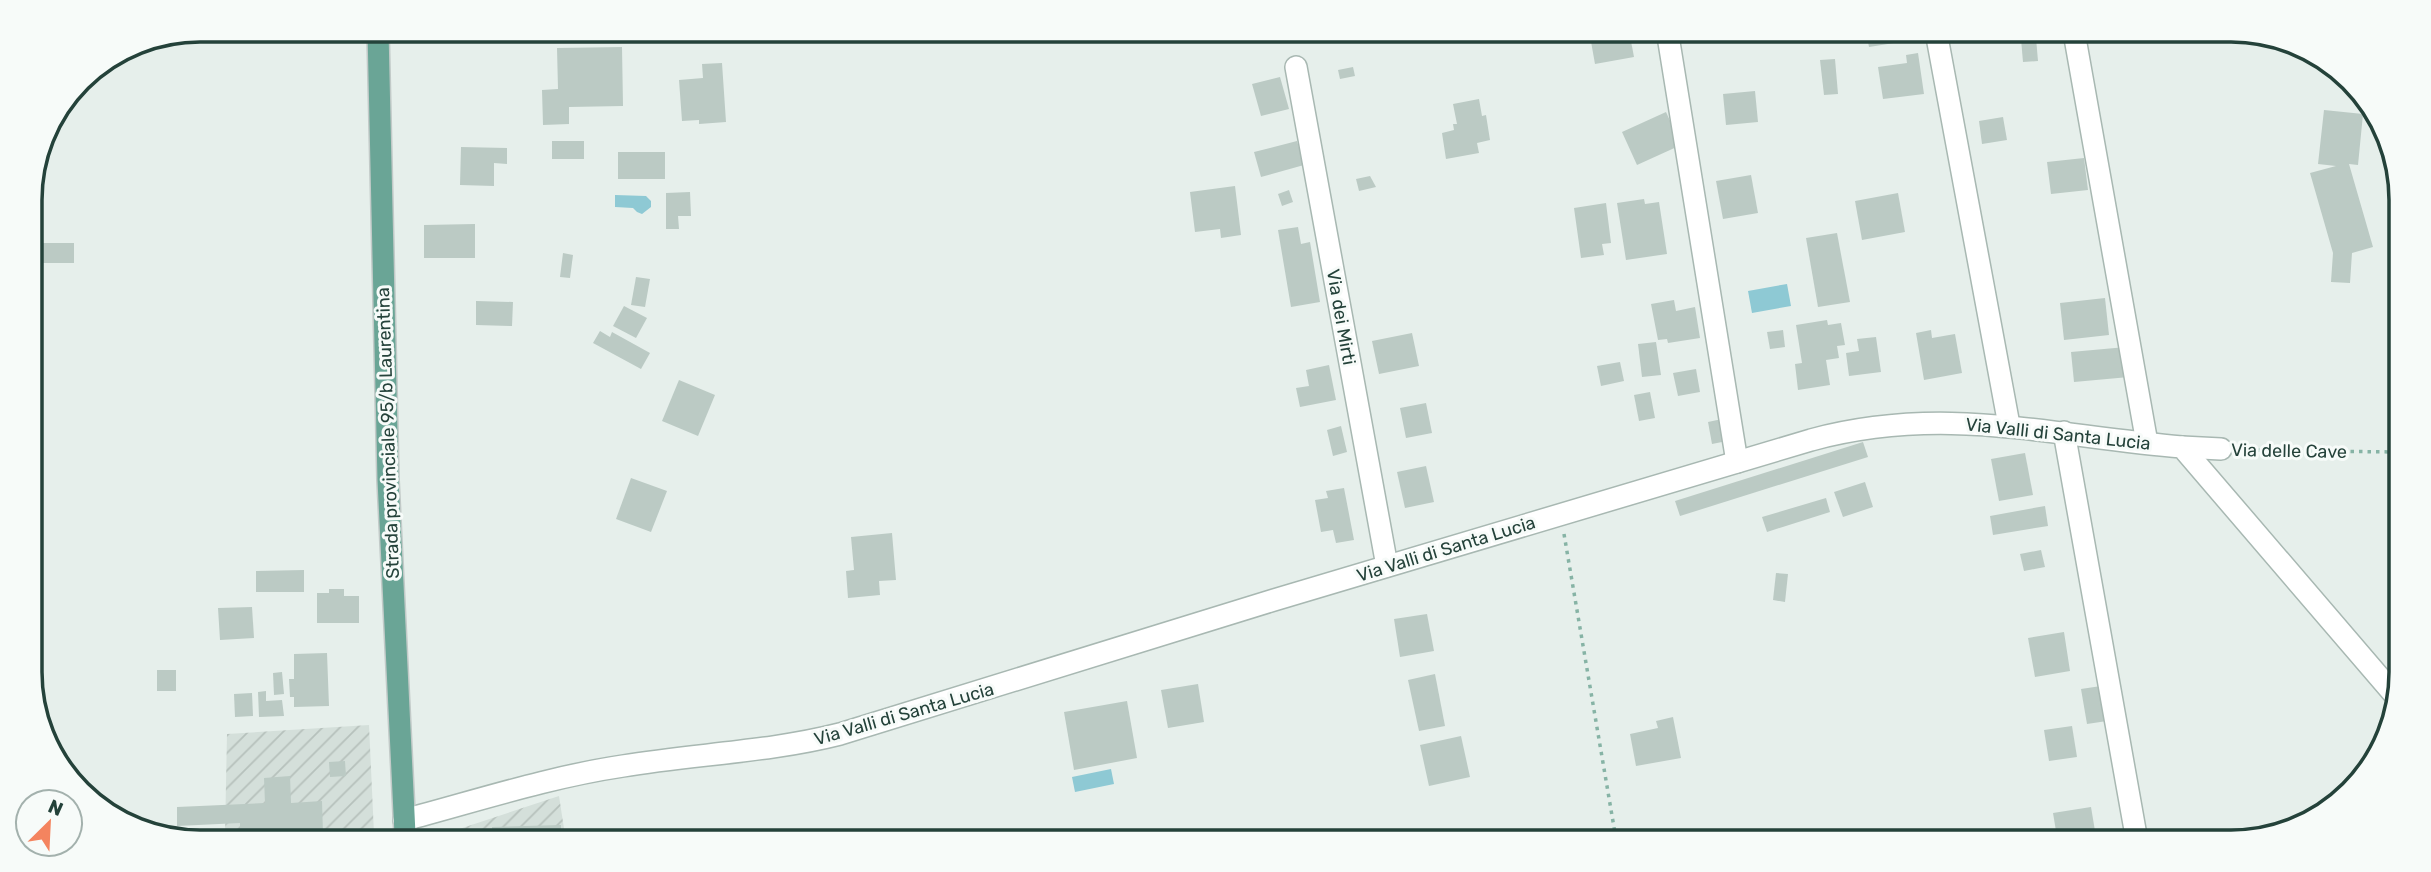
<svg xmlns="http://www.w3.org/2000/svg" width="2431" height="872" font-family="Rubik,sans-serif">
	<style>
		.industrial { fill: url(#industrial-furrows) }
		.water { fill: #8ec9d4 }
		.building { fill: #bbcac4 }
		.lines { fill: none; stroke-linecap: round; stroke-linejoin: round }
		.minor-casing { stroke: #a8b8b2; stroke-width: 24 }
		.major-casing { stroke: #c2cac8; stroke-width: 24 }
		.path { stroke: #86b3a5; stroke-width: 3.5; stroke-dasharray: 3.5 5; stroke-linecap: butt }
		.minor { stroke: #fff; stroke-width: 21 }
		.major { stroke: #6aa596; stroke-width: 21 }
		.labels { text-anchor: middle; stroke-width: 6; stroke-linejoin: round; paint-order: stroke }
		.street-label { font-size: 18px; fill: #24423a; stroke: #f7fbf9 }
		.rim { fill: none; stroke: #24423a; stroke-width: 3.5 }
	</style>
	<defs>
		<pattern id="industrial-furrows" width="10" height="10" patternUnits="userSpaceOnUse" patternTransform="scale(1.75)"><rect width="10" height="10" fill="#d4dfda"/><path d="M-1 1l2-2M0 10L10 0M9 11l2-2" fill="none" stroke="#b6c1bc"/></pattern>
	</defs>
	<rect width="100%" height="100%" fill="#e6efeb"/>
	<g class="industrial">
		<path d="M369,725L374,834H225L227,734Z"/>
		<path d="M559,796L565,835H441Z"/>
	</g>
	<g class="water">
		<path d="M615,195L646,196L651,201V207L642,214L637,212L633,208L615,207Z"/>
		<path d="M1787,284L1791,306L1752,313L1748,291Z"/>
		<path d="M1111,769L1114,784L1075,792L1072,777Z"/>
	</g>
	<g class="building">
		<path d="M1590,36H1630L1634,57L1595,64Z"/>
		<path d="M1867,37H1893L1894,43L1869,47Z"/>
		<path d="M2036,38L2038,61L2023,62L2021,39Z"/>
		<path d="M622,47L623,106L569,107V124L543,125L542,90L558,89L557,48Z"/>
		<path d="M1918,53L1924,94L1883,99L1878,67L1907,63L1906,55Z"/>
		<path d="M1835,59L1838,94L1824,95L1820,60Z"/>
		<path d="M722,63L726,122L699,124V120L682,121L679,80L703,78L702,64Z"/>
		<path d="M1353,67L1355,76L1340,79L1338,70Z"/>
		<path d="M1280,77L1289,109L1261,116L1252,84Z"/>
		<path d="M1755,91L1758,122L1726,125L1723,94Z"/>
		<path d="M1479,99L1482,116L1486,115L1490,140L1477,143L1479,153L1446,159L1442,133L1454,130L1453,124H1457L1453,104Z"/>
		<path d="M2324,110L2363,114L2358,165L2349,164L2373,247L2352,253L2350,283L2331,282L2333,253L2310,173L2336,166L2318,164Z"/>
		<path d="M1666,112L1681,145L1637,165L1622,132Z"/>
		<path d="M2003,117L2007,140L1982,144L1979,121Z"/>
		<rect x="552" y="141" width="32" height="18"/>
		<path d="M1297,141L1304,165L1261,177L1254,152Z"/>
		<path d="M461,147L507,148V164L494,163V186L460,185Z"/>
		<rect x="618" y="152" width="47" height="27"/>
		<path d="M2084,158L2088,190L2051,194L2047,162Z"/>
		<path d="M1751,175L1758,213L1723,219L1716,181Z"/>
		<path d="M1370,176L1376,187L1359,191L1356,179Z"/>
		<path d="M1235,186L1241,235L1221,238L1220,229L1195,232L1190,192Z"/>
		<path d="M1289,190L1293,202L1282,206L1278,194Z"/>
		<path d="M690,192L691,216H678L679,229H666V193Z"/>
		<path d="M1898,193L1905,232L1862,240L1855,201Z"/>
		<path d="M1644,199L1645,204L1659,202L1667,254L1626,260L1617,203Z"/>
		<path d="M1606,203L1611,243L1602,244L1604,255L1581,258L1574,208Z"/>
		<path d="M475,224V258H424V225Z"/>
		<path d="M1298,227L1301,244L1310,242L1320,302L1291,307L1278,230Z"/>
		<path d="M1837,233L1850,302L1818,307L1806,238Z"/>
		<path d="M32,243H74V263H31Z"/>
		<path d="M563,253L573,255L570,278L560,277Z"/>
		<path d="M636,277L650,279L645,307L631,305Z"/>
		<path d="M2105,298L2109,335L2064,340L2060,303Z"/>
		<path d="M1674,300L1676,311L1695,307L1700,338L1668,343L1667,339L1658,340L1651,304Z"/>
		<path d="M476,301L513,302L512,326L476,325Z"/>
		<path d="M624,306L647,318L636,338L613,326Z"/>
		<path d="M1827,320L1828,325L1841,323L1845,345L1837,346L1839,358L1826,360L1830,385L1798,390L1795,364L1802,363L1796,325Z"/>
		<path d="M1783,330L1785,347L1770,349L1767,332Z"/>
		<path d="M1931,330L1932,338L1955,334L1962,373L1924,380L1916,333Z"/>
		<path d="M600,331L610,337L612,332L650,353L641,369L593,343Z"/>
		<path d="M1412,333L1419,366L1379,374L1372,341Z"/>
		<path d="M1876,337L1881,372L1849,376L1846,353L1859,351L1857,339Z"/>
		<path d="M1656,342L1661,375L1642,377L1638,344Z"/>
		<path d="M2126,347L2129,377L2074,382L2071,352Z"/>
		<path d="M1620,362L1624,381L1601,386L1597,366Z"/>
		<path d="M1329,365L1336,400L1300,407L1296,388L1309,386L1306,370Z"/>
		<path d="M1696,369L1700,392L1678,396L1673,373Z"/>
		<path d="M679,380L715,395L698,436L662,421Z"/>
		<path d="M1650,392L1655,418L1639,421L1634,395Z"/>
		<path d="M1426,403L1432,433L1406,438L1400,408Z"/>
		<path d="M1722,419L1727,441L1712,444L1708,422Z"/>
		<path d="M1341,426L1347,452L1333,456L1327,430Z"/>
		<path d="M1863,442L1868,457L1680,516L1675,501Z"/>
		<path d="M2025,453L2033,495L1999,501L1991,459Z"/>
		<path d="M1426,466L1434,502L1405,508L1397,472Z"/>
		<path d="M631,478L667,491L651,532L616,519Z"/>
		<path d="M1865,482L1873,507L1843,517L1834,492Z"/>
		<path d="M1344,488L1354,540L1336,543L1333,530L1321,532L1315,500L1328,498L1326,491Z"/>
		<path d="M1826,498L1830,512L1767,532L1762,517Z"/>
		<path d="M2045,506L2048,526L1993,535L1990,516Z"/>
		<path d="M892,533L896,580L879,581L880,595L848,598L846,571L854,570L851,537Z"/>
		<path d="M2041,550L2045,567L2024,571L2020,554Z"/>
		<path d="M304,570V592H256V571Z"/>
		<path d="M1776,573L1788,574L1785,602L1773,600Z"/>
		<path d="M329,589H344V596H359V623H317V593H329Z"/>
		<path d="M252,607L254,638L220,640L218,608Z"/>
		<path d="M1427,614L1434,651L1400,657L1394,619Z"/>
		<path d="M2064,632L2070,671L2035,677L2028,638Z"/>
		<path d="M327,653L329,706L294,707V697H290L289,679H294V654Z"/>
		<rect x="157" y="670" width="19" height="21"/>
		<path d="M282,672L284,694L274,695L273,673Z"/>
		<path d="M1435,674L1445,726L1419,731L1408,680Z"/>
		<path d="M1198,684L1204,722L1168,728L1161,690Z"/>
		<path d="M2101,686L2107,721L2087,724L2081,689Z"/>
		<path d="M266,691V701L282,700L284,716L259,717L258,692Z"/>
		<path d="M252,693L253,716L235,717L234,694Z"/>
		<path d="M1127,701L1137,758L1074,770L1064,712Z"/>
		<path d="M1673,717L1681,758L1636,766L1630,734L1658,728L1656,721Z"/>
		<path d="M2072,726L2077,757L2049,761L2044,730Z"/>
		<path d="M1461,736L1470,777L1429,786L1420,745Z"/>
		<path d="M345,761L346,776L330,777L329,762Z"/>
		<path d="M290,776L291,803L322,801L323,834H240V823L177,826V807L265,803L264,778Z"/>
		<path d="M2091,807L2095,831L2057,837L2053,813Z"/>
		<path d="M561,825V835H492V827Z"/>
	</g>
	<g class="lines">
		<defs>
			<g id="minor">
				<path d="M1668,36L1737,462"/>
				<path d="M1937,37L2009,425"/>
				<path d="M2075,38L2147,443"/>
				<path d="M1296,67L1387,566"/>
				<path d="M2064,432L2137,841"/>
				<path d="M2182,447L2221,449"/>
				<path d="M404,820C476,801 549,777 623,766C695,754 769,752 840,734L1274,600L1811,440C1944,404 2050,436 2182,447L2393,693"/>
			</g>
			<path id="major" d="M378,31L388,480L405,834"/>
		</defs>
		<use href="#minor" class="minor-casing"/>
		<use href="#major" class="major-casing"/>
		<g class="path">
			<path d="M706,32L970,39"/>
			<path d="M2240,450L2396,452"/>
			<path d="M1564,534L1616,839"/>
		</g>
		<use href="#minor" class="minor"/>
		<use href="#major" class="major"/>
	</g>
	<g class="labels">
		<g class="street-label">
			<text transform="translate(1341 317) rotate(80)" y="6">Via dei Mirti</text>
			<text transform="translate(388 433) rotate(-92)" y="6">Strada provinciale 95/b Laurentina</text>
			<text transform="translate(2058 434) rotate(6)" y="6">Via Valli di Santa Lucia</text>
			<text transform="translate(2289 451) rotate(1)" y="6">Via delle Cave</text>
			<text transform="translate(1446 549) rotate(-17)" y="6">Via Valli di Santa Lucia</text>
			<text transform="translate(904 714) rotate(-16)" y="6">Via Valli di Santa Lucia</text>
		</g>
	</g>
	<path d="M0 0H2431V872H0ZM200 42H2231A158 158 0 0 1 2389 200V672A158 158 0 0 1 2231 830H200A158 158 0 0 1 42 672V200A158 158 0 0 1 200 42Z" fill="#f7fbf9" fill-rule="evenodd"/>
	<path class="rim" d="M200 42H2231A158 158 0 0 1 2389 200V672A158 158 0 0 1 2231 830H200A158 158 0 0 1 42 672V200A158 158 0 0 1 200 42Z"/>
	<g transform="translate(49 823) rotate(24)"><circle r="33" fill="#f7fbf9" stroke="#a3b1ad" stroke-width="2"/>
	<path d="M0-5L12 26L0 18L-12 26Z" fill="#f4845f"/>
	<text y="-10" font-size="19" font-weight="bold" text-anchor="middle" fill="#24423a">N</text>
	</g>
</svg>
